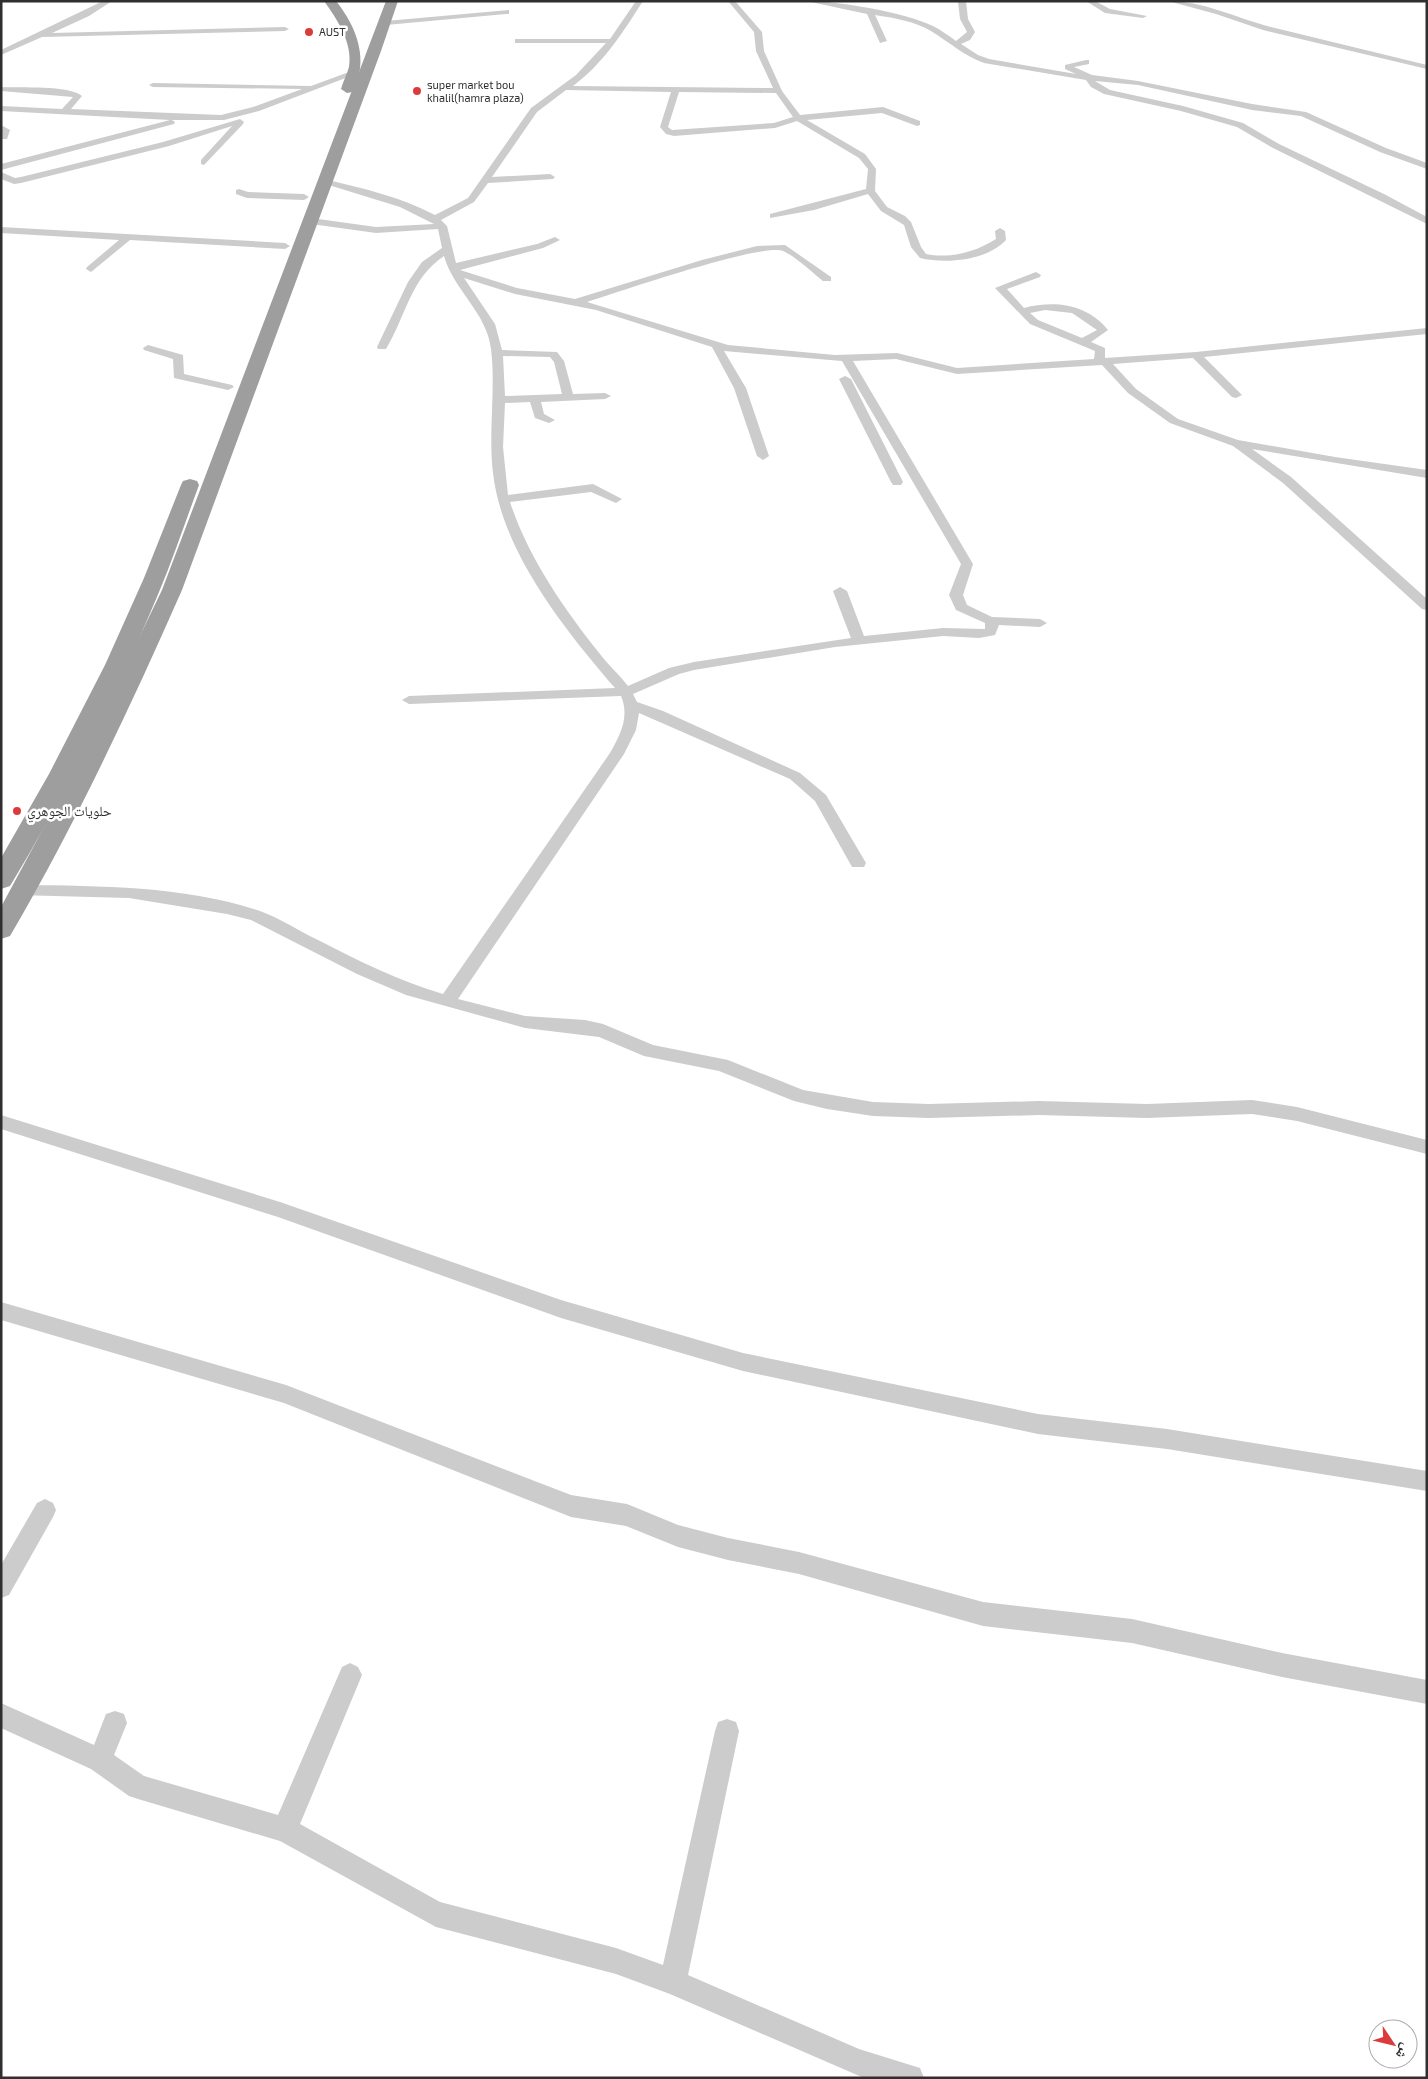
<svg xmlns="http://www.w3.org/2000/svg" width="1428" height="2079" font-family="'Exo 2','Noto Naskh Arabic',sans-serif">
	<style>
		.lines { fill: none; stroke-linecap: round; stroke-linejoin: round }
		.minor { fill: #ccc; fill-rule: evenodd }
		.trunk { fill: #9e9e9e; fill-rule: evenodd }
		.poi-dot { fill: #dc3b3d; stroke: #fff; stroke-width: 2 }
		.labels { text-anchor: middle; stroke-width: 5; stroke-linejoin: round; paint-order: stroke }
		.far-poi-label { font-size: 11px; fill: #2f2f2f; stroke: #fff; text-anchor: start }
		.poi-label { font-size: 14px; fill: #2f2f2f; stroke: #fff; text-anchor: start }
	</style>
	<rect width="100%" height="100%" fill="#fff"/>
	<g class="lines">
		<g class="minor">
			<path d="M103,1H112L89,16L52,33L285,27L289,29L285,31L42,37L1,55V50Z"/>
			<path d="M636,1H643C623,32 604,63 573,86L773,88L756,51L754,32L728,1H735L762,32L764,51L782,91L800,115L883,107L920,121V125L917,126L882,113L807,120L865,154L876,169L875,191L887,207L905,216L911,222L921,247L926,254C950,259 976,252 996,239L995,231L1000,228L1005,231L1006,240C986,261 946,264 920,258L911,247L904,225L881,211L868,194L814,210L770,218V214L866,189L868,169L859,158L797,121L775,128L674,136L666,134L660,127L671,92L566,90L537,112L492,177L550,174L555,177L553,179L488,183L474,202L441,220L447,226L456,263L537,244L555,237L560,240L543,248L460,270L517,288L575,299L702,260L757,246L785,245L831,277V281H823C813,273 795,256 783,251C760,243 619,292 587,302L728,345L835,355L897,353L957,368L1094,359L1095,351L1030,324L995,288L1036,272L1041,275L1040,277L1007,289L1024,308C1055,300 1087,304 1108,330L1091,342L1105,348V358L1196,352L1427,328V334L1204,357L1242,395L1236,398L1232,397L1193,358L1113,364L1136,389L1178,419L1238,440L1335,457L1427,470V478L1252,449L1291,477L1427,599V610L1422,609L1283,483L1233,446L1170,423L1128,393L1102,365L957,374L896,359L853,361L973,564L963,595L967,605L992,617L1040,619L1047,623L1040,627L999,625L995,635L979,638L943,636L835,647L694,670L679,674L633,694L637,702L663,711L800,773L826,795L866,863L864,867H852L815,801L790,779L639,713L636,730L624,754L458,999L525,1016L585,1020L603,1024L653,1045L728,1060L803,1090L873,1102L929,1104L1039,1101L1147,1104L1252,1100L1297,1107L1427,1140V1154L1297,1121L1252,1114L1147,1118L1039,1115L929,1118L873,1116L827,1109L794,1101L719,1071L644,1056L599,1037L525,1028L406,995L357,974L251,920L227,914L129,898L17,895L15,891L17,887L23,885C102,886 185,886 260,911C280,918 299,931 318,940C359,961 399,981 443,994L610,753C620,735 630,717 621,696L409,704L402,700L409,696L615,688C565,630 502,552 493,473C488,432 496,389 491,349C487,313 453,289 444,256C410,279 406,316 386,349H378L377,347L408,282L422,262L442,248L438,229L376,233L311,224L306,221L311,218L376,227L434,224L400,207L319,182L324,179C362,188 401,197 435,215L468,198L531,108L576,75L606,43H515V39H610ZM679,92L776,93L793,117L774,123L672,130L668,127ZM464,278L515,294L596,310L712,347L734,388L757,456L763,460L769,456L746,388L724,351L842,361L961,564L949,595L956,610L985,623V629L943,628L864,636L847,591L840,587L833,591L851,638L694,662L669,668L628,686C619,674 608,665 600,654C564,609 528,557 510,502L591,492L616,503L622,499L593,484L508,495L503,447L505,403L530,402L535,418L549,423L555,420L544,414L541,402L605,399L611,396L605,393L573,394L564,361L557,352L502,350L495,324ZM1045,310L1072,313L1097,330L1082,338L1038,320L1030,313ZM503,356L550,357L554,362L562,394L505,396Z"/>
			<path d="M806,1C838,1 904,12 933,26C941,30 949,36 956,41L967,32L960,19L958,1H966L968,19L975,32L970,40L961,44L978,55L989,59L1076,74L1065,69V65L1086,60H1089V64L1074,67L1092,75L1138,81L1252,104L1306,112L1386,148L1427,163V169L1380,152L1301,116L1252,110L1138,85L1095,81L1110,90L1183,106L1243,123L1279,144L1384,194L1427,217V224L1273,148L1237,127L1181,111L1104,94L1091,87L1086,80L984,63C964,56 949,42 931,31C914,21 894,18 875,15L887,41L880,43L867,14Z"/>
			<path d="M1086,1H1095L1110,9L1147,16L1143,18L1105,13Z"/>
			<path d="M1168,1C1204,1 1236,18 1271,27C1323,40 1375,52 1427,65V69L1263,30L1216,14Z"/>
			<path d="M509,10V14H506L386,25L382,23L386,21Z"/>
			<path d="M349,72L356,74L259,111L224,120H172L175,122L174,124L1,170V164L170,120L1,111V106L62,109L73,97L1,91V87C20,88 69,85 82,96L71,109L221,115L253,107L302,89L153,87L149,85L153,83L311,86Z"/>
			<path d="M240,119L244,122L243,124L204,165L201,164V160L232,126L169,146L21,183L14,184L1,179V172L15,178L21,177L163,142Z"/>
			<path d="M1,125L10,130L7,139H1Z"/>
			<path d="M239,189L248,192L304,194L309,197L304,200L247,198L236,194V190Z"/>
			<path d="M1,227L285,243L290,246L285,249L130,240L91,272L86,269L87,267L119,240L1,233Z"/>
			<path d="M148,345L183,355L184,374L232,385L234,387L228,390L174,378L173,359L144,350L143,348Z"/>
			<path d="M845,376L851,379L903,482L901,485H893L891,482L839,379Z"/>
			<path d="M1,1115L280,1202L561,1300L743,1353L1038,1414L1167,1429L1427,1471V1491L1167,1449L1038,1434L743,1371L561,1318L278,1217L1,1129Z"/>
			<path d="M1,1302L286,1385L571,1495L627,1504L678,1525L728,1538L799,1552L983,1602L1132,1619L1282,1653L1427,1680V1704L1282,1677L1132,1643L983,1626L799,1574L728,1560L678,1547L626,1526L571,1517L284,1403L1,1320Z"/>
			<path d="M45,1499L53,1503L56,1510L53,1517L9,1595L1,1598V1565L37,1503Z"/>
			<path d="M350,1663L358,1667L362,1675L300,1824L440,1902L616,1948L663,1965L715,1731L718,1722L727,1719L736,1722L739,1731L688,1975L859,2049L920,2068L924,2078H864L670,1994L616,1974L436,1927L280,1841L138,1799L129,1796L91,1769L1,1728V1703L94,1745L106,1714L115,1711L124,1714L127,1723L114,1755L144,1776L278,1815L342,1667Z"/>
		</g>
		<g class="trunk">
			<path d="M324,1H336C357,27 370,62 352,92L347,93L341,89C343,82 347,74 349,67C353,43 337,19 324,1Z"/>
			<path d="M386,1H398L381,51L182,590C130,708 75,825 10,936L1,939V907L79,762L162,590Z"/>
			<path d="M190,479L197,481L199,485C186,520 174,556 159,592C117,693 67,792 10,886L1,889V858L49,774L105,665L144,578L181,485L183,481Z"/>
		</g>
	</g>
	<g class="poi-dot">
		<circle cx="309" cy="32" r="5"/>
		<circle cx="417" cy="91" r="5"/>
		<circle cx="17" cy="811" r="5"/>
	</g>
	<g class="labels">
		<g class="far-poi-label">
			<text x="319" y="36">AUST</text>
			<text x="427" y="89">super market bou<tspan x="427" dy="13">khalil(hamra plaza)</tspan></text>
		</g>
		<g class="poi-label">
			<text x="27" y="816">حلويات الجوهري</text>
		</g>
	</g>
	<rect width="1428" height="2079" fill="none" stroke="#2f2f2f" stroke-width="5"/>
	<g transform="translate(1393 2044) rotate(125)"><circle r="24" fill="#ffffff" stroke="#acacac"/>
	<path d="M0-4L9 19L0 12L-9 19Z" fill="#dc3b3d"/>
	<text y="-8" font-size="14" font-weight="bold" text-anchor="middle" fill="#2f2f2f">ش</text>
	</g>
</svg>
